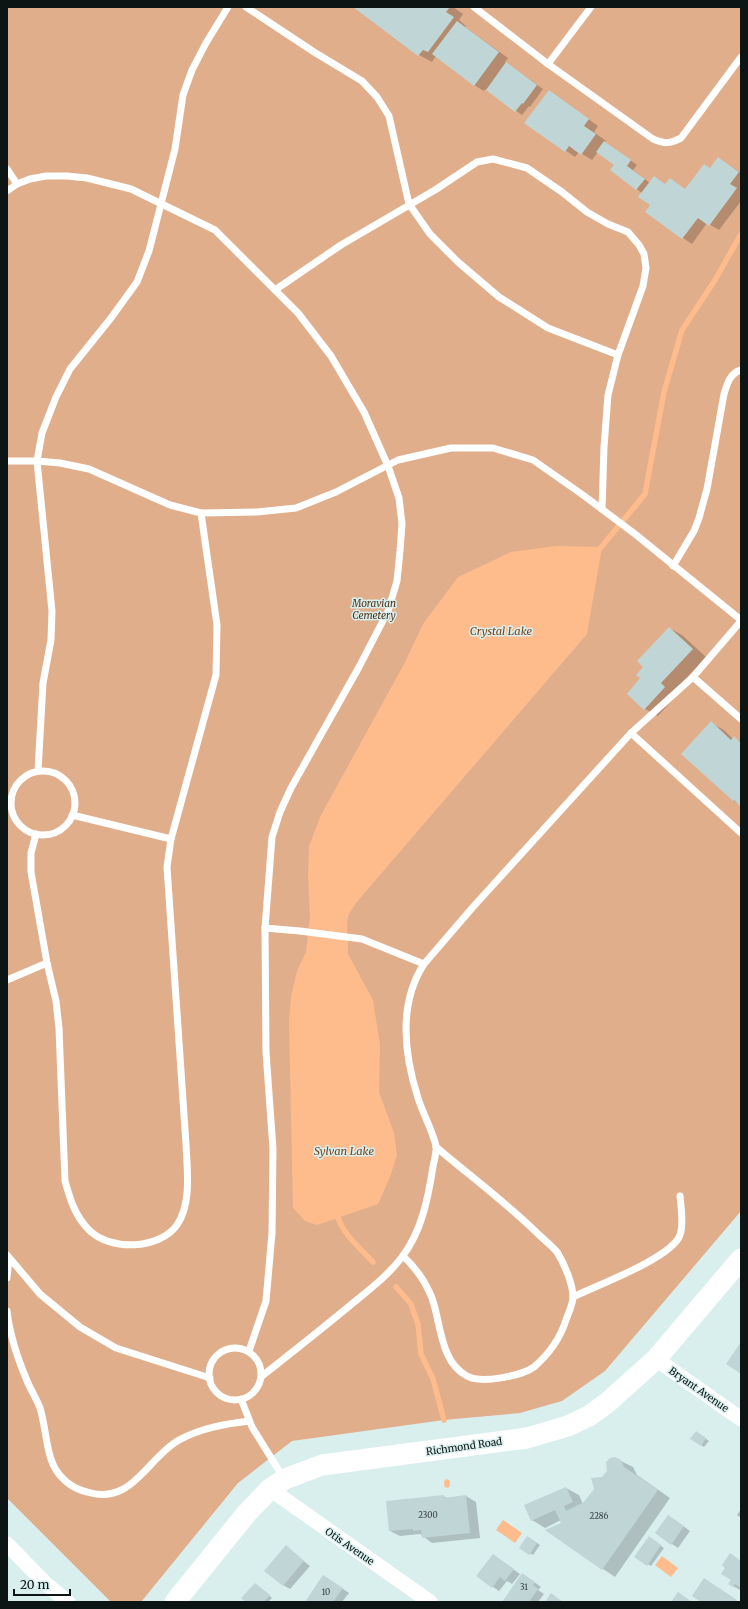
<svg xmlns="http://www.w3.org/2000/svg" width="748" height="1609" font-family="Merriweather,serif">
	<style>
		.green { fill: #e1ae8b }
		.water { fill: #febb8c }
		.shadow { fill: #0003 }
		.lines { fill: none; stroke-linecap: round; stroke-linejoin: round }
		.stream { stroke: #febb8c; stroke-width: 5.5 }
		.building { fill: #c0d5d5 }
		.service { stroke: #fff; stroke-width: 7 }
		.minor { stroke: #fff; stroke-width: 15 }
		.secondary { stroke: #fff; stroke-width: 21 }
		.labels { text-anchor: middle; stroke-width: 3; stroke-linejoin: round; paint-order: stroke }
		.number-label { font-size: 8px; fill: #3a4444 }
		.park-label { font-size: 10px; font-style: italic; fill: #513017; stroke: #d9efee }
		.street-label { font-size: 10px; fill: #0d1414; stroke: #d9efee }
		.water-label { font-size: 11px; font-style: italic; fill: #784318; stroke: #d9efee }
	</style>
	<rect width="100%" height="100%" fill="#d9efee"/>
	<path class="green" d="M7,7H741V1211L605,1371L562,1401L520,1413L444,1420L292,1441L238,1483L141,1602H111L8,1499L7,1493Z"/>
	<g class="water">
		<path d="M556,546L602,547L587,634L356,903L349,914L347,922L348,954L373,1000L380,1045L379,1092L394,1133L397,1155L390,1177L378,1204L317,1225L305,1221L293,1208L289,1021L291,996L297,971L306,952L310,916L308,877L309,846L321,815L404,664L423,624L458,577L511,552Z"/>
		<path d="M503,1520L522,1533L515,1543L496,1530Z"/>
		<path d="M662,1556L678,1568L671,1577L655,1565Z"/>
	</g>
	<g class="shadow">
		<path d="M354,7H453L463,14L459,20L466,26L465,27L508,58L505,62L543,89L530,107L529,106L522,115L486,89L484,91L474,85L436,56L432,62L419,55Z"/>
		<path d="M549,91L598,126L594,132L606,141L605,142L637,165L633,170L650,183L654,177L666,185L670,179L686,190L711,169L719,158L741,173V188L740,190L741,191V201L719,230L707,223L692,244L683,238L651,205L642,193L611,170L616,165L598,152L592,160L579,152L575,157L526,123Z"/>
		<path d="M669,628L682,635L706,657L674,691L677,695L658,716L645,709V667Z"/>
		<path d="M711,723L724,730L733,739L734,738L741,742V805L734,801L682,754Z"/>
		<path d="M696,1432L709,1441L704,1447L692,1439Z"/>
		<path d="M619,1460L633,1467L637,1475L670,1498L615,1577L547,1531L562,1524L561,1520L545,1528L532,1520L566,1488L579,1495L583,1504Z"/>
		<path d="M443,1496L447,1498L466,1496L476,1502L480,1538L432,1543L420,1534L400,1536L390,1531Z"/>
		<path d="M741,1509V1518L737,1515Z"/>
		<path d="M675,1520L690,1531L678,1548L672,1544Z"/>
		<path d="M528,1537L540,1545L533,1555L521,1548Z"/>
		<path d="M652,1539L664,1548L651,1566L636,1557Z"/>
		<path d="M286,1547L310,1566L290,1589L283,1585Z"/>
		<path d="M499,1559L520,1574L512,1584L507,1581L499,1591L477,1576Z"/>
		<path d="M741,1561V1588L740,1590L729,1584Z"/>
		<path d="M529,1578L541,1587L538,1590L544,1594L538,1602H504Z"/>
		<path d="M330,1580L349,1593L342,1602H306Z"/>
		<path d="M258,1586L272,1598L268,1602H248Z"/>
	</g>
	<g class="lines">
		<g class="stream">
			<path d="M598,551L645,494L664,392L682,330L715,280L741,234"/>
			<path d="M337,1213C340,1232 360,1248 373,1262"/>
			<path d="M396,1287L411,1304L418,1324L421,1354L433,1379L444,1420"/>
			<path d="M447,1482V1485"/>
		</g>
	</g>
	<g class="building">
		<path d="M353,7H450L446,12L454,17L428,52L423,50L418,56Z"/>
		<path d="M457,21L499,52L474,86L432,54Z"/>
		<path d="M506,62L537,85L523,104L522,103L515,112L486,90Z"/>
		<path d="M549,90L589,119L584,126L596,134L581,155L569,146L565,152L524,123Z"/>
		<path d="M604,141L631,160L627,166L645,179L636,190L610,170L614,165L596,152Z"/>
		<path d="M718,157L739,172L730,184L737,188L709,226L698,218L682,239L645,212L650,205L638,197L654,176L665,184L670,178L685,189L704,164L710,168Z"/>
		<path d="M669,627L693,649L661,683L665,687L644,710L627,694L640,678L636,675L643,667L637,661Z"/>
		<path d="M711,721L731,740L734,736L741,743V807L734,800L733,801L681,754Z"/>
		<path d="M741,1342V1374L726,1364Z"/>
		<path d="M696,1431L706,1438L701,1446L690,1439Z"/>
		<path d="M615,1457L621,1460L624,1467L658,1490L602,1570L545,1530L561,1523L555,1510L531,1521L524,1505L566,1487L573,1502L564,1506L566,1511L584,1502L594,1489L591,1478L602,1477L607,1471L606,1462L610,1458Z"/>
		<path d="M444,1495V1498L466,1495L470,1533L422,1538L421,1530L413,1531V1529L389,1531L386,1501Z"/>
		<path d="M668,1515L684,1526L671,1545L655,1533Z"/>
		<path d="M527,1536L537,1543L529,1555L519,1548Z"/>
		<path d="M649,1536L661,1545L647,1566L634,1557Z"/>
		<path d="M286,1545L304,1561L283,1586L264,1571Z"/>
		<path d="M730,1553L741,1561V1588L735,1584L733,1587L728,1584L731,1580L721,1574L725,1568L722,1565Z"/>
		<path d="M493,1554L514,1569L505,1581L500,1577L492,1588L476,1576Z"/>
		<path d="M522,1573L535,1582L533,1585L538,1589L529,1602H502Z"/>
		<path d="M323,1575L343,1588L333,1602H305Z"/>
		<path d="M704,1578L737,1600L735,1602H701L692,1596Z"/>
		<path d="M255,1583L270,1595L264,1602H246L241,1598Z"/>
		<path d="M678,1592L692,1602H671Z"/>
		<path d="M551,1593L563,1602H545Z"/>
	</g>
	<g class="lines">
		<g class="service">
			<path d="M246,7L314,52L362,81L377,97L389,116L409,204L430,234L458,262L499,297L548,328L618,355"/>
			<path d="M474,7L548,64L653,139C665,144 669,144 681,138L741,57"/>
			<path d="M548,64L591,7"/>
			<path d="M7,169L17,184"/>
			<path d="M7,191L17,184L30,179L46,176H67L87,178L131,189L215,230L298,313L331,356L364,412L388,466L399,498L402,524L400,551L397,581L388,611L359,667L291,788L280,812L272,837L265,928L266,1052L273,1149L272,1233L266,1301L249,1351"/>
			<path d="M275,290L341,245L435,190L477,162L493,159L527,168L562,192L587,212L608,224L628,232L639,245L644,254L646,268L643,286L618,355L608,395L604,447L602,509"/>
			<path d="M7,461H37L60,463L89,469L170,505L201,513L257,512L296,508L336,492L398,460L451,448H493L533,460L583,495L635,534L741,620"/>
			<path d="M673,566L694,531L699,518L707,489L724,394C727,384 730,373 741,370"/>
			<path d="M693,677L741,719"/>
			<path d="M631,733L741,833"/>
			<path d="M38,771L43,683L51,640L52,611L37,461L42,433L56,397L70,369L111,318L137,282L149,251L175,149L183,95L192,70L206,43L228,7"/>
			<circle cx="43" cy="803" r="32"/>
			<path d="M72,815L171,839"/>
			<path d="M36,834L31,853V872L47,963L56,1001L59,1028L65,1181C70,1199 75,1216 89,1230C110,1251 159,1250 177,1225C192,1203 187,1169 186,1144L167,867L171,839L216,675L217,625L201,513"/>
			<path d="M265,928L300,931L362,939L424,964"/>
			<path d="M7,980L47,963"/>
			<path d="M7,1255L40,1294L80,1327L116,1348L210,1378"/>
			<path d="M403,1256C415,1267 426,1283 432,1298C441,1323 440,1362 467,1376C481,1384 521,1376 534,1367C549,1354 560,1339 566,1320C568,1314 573,1304 573,1297C573,1284 564,1263 557,1252C551,1245 542,1238 535,1231C504,1201 469,1175 436,1147"/>
			<path d="M7,1278L9,1259"/>
			<path d="M573,1297C595,1286 672,1258 680,1235C684,1224 681,1207 680,1196"/>
			<path d="M7,1311C10,1337 18,1360 28,1383C32,1392 37,1400 40,1408C46,1427 46,1454 56,1470C64,1482 74,1489 87,1492C132,1506 147,1458 179,1440C201,1428 225,1424 249,1421"/>
			<circle cx="235" cy="1374" r="26"/>
			<path d="M262,1376C290,1354 319,1331 347,1308C366,1292 387,1277 402,1257C422,1231 428,1198 433,1167C434,1160 437,1152 436,1146C432,1129 423,1114 418,1098C404,1054 398,1004 424,964L473,907L631,733L693,677L741,621"/>
			<path d="M241,1399L252,1427L283,1477"/>
		</g>
		<g class="minor">
			<path d="M656,1359L741,1419"/>
			<path d="M270,1489L430,1602"/>
			<path d="M7,1544L45,1583L68,1602"/>
		</g>
		<path class="secondary" d="M175,1602L246,1514L270,1489L285,1479L322,1465L527,1438L568,1426L589,1416L607,1403L656,1359L741,1259"/>
	</g>
	<g class="labels">
		<g class="number-label">
			<text x="428" y="1518">2300</text>
			<text x="599" y="1519">2286</text>
			<text x="524" y="1590">31</text>
			<text x="326" y="1595">10</text>
		</g>
		<g class="park-label">
			<text x="374" y="607">Moravian<tspan x="374" dy="12">Cemetery</tspan></text>
		</g>
		<g class="street-label">
			<text transform="translate(699 1389) rotate(35)" y="4">Bryant Avenue</text>
			<text transform="translate(464 1446) rotate(-8)" y="4">Richmond Road</text>
			<text transform="translate(350 1546) rotate(35)" y="4">Otis Avenue</text>
		</g>
		<g class="water-label">
			<text x="501" y="635">Crystal Lake</text>
			<text x="344" y="1155">Sylvan Lake</text>
		</g>
	</g>
	<rect width="748" height="1609" fill="none" stroke="#0d1414" stroke-width="16"/>
	<path d="M14 1589v6h56v-6" fill="none" stroke="#0d1414" stroke-width="2"/>
	<text x="20" y="1589" font-size="12" fill="#0d1414" stroke="#d9efee" stroke-width="3" paint-order="stroke">20 m</text>
</svg>
